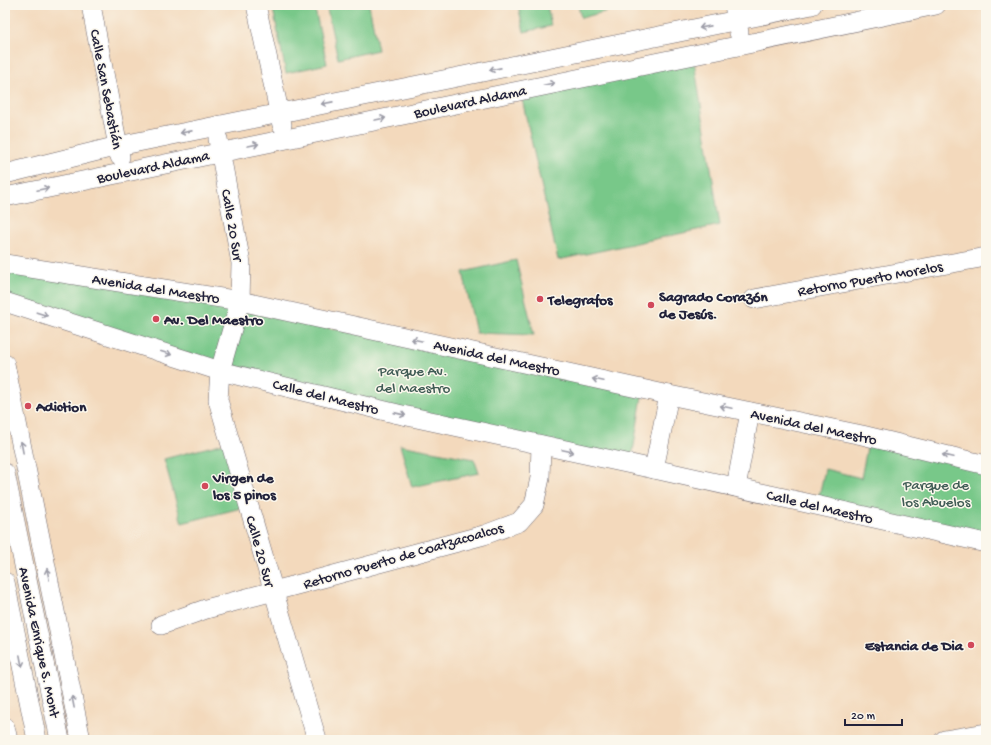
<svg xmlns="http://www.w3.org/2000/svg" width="991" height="745" font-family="'Gochi Hand',sans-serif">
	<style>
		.green { fill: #78c889; stroke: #4d7562 }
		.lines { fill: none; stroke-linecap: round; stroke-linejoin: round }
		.minor-casing { stroke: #6b6268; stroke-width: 20 }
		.minor { stroke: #fff; stroke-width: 19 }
		.oneway { stroke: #9c9ca7 }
		.poi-dot { fill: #d1495b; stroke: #fbf7ec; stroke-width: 1.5 }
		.labels { text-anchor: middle; stroke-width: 3; stroke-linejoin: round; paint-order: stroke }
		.street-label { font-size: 15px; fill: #22223b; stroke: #fbf7ec }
		.poi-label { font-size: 15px; font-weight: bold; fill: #22223b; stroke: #fbf7ec; text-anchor: start }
		.park-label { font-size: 15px; fill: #405c56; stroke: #fbf7ec }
	</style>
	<rect width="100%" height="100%" fill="#fbf7ec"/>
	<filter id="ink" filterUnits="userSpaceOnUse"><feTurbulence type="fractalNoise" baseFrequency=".025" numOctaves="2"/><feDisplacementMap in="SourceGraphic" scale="8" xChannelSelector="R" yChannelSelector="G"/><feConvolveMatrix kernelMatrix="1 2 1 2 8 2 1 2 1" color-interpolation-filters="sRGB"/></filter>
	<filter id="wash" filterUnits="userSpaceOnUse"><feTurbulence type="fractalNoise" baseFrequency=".012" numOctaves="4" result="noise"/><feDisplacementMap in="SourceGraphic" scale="16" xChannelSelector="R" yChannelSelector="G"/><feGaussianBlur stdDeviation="0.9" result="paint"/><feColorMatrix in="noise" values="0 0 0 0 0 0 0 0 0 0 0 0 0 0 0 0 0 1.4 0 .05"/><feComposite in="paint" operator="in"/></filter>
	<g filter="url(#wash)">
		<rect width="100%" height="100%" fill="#f3d9bc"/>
		<g class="green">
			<path d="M292,5H314L327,64L286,73L273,9Z"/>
			<path d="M326,5H369L378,50L338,59Z"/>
			<path d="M518,5H547L551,26L524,32Z"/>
			<path d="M578,5H606L608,11L581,18Z"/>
			<path d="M693,55L720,225L558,260L520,90Z"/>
			<path d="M516,260L534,335L476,333L463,272Z"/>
			<path d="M5,264L643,390L631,464L398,414L5,302Z"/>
			<path d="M869,438L986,465V543L817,505L825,469L861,478Z"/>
			<path d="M232,441L249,506L182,523L164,459Z"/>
			<path d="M400,445L474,459L479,473L412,487Z"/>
		</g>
	</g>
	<g filter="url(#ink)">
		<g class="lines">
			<defs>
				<g id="minor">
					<path d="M91,5L120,157"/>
					<path d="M256,5L282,125"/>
					<path d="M734,5L739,33"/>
					<path d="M218,139L241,263L240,301L220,371L218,400L317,740"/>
					<path d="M5,174L118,146L812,5"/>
					<path d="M5,197L936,5"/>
					<path d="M5,264L240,301L669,395L862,435L986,465"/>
					<path d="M754,299L986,257"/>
					<path d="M5,302L220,371L398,414L654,469L986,543"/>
					<path d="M5,364L81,740"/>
					<path d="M654,469L669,395"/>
					<path d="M5,473L60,740"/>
					<path d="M736,487L750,412"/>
					<path d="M5,582L37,740"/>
					<path d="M161,625L206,609L484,535L519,522L534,505L540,478L541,445"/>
					<path d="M5,727L8,740"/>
					<path d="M944,740L986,733"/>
				</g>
			</defs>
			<use href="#minor" class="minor-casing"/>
			<use href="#minor" class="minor"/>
		</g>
		<defs><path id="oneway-shaft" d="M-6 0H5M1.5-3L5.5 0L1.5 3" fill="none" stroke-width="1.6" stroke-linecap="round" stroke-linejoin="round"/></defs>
		<g class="oneway">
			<use href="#oneway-shaft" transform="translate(705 27) rotate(169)"/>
			<use href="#oneway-shaft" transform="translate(495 69) rotate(169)"/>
			<use href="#oneway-shaft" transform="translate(549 84) rotate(-12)"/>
			<use href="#oneway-shaft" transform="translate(327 103) rotate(169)"/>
			<use href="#oneway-shaft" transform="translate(380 119) rotate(-12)"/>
			<use href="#oneway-shaft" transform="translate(186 132) rotate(169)"/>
			<use href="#oneway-shaft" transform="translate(253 145) rotate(-12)"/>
			<use href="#oneway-shaft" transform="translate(43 189) rotate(-12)"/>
			<use href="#oneway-shaft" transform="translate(42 314) rotate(18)"/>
			<use href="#oneway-shaft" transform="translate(417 340) rotate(-168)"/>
			<use href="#oneway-shaft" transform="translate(166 353) rotate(18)"/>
			<use href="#oneway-shaft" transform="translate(598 380) rotate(-168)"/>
			<use href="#oneway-shaft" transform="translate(726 407) rotate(-168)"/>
			<use href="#oneway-shaft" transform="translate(400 414) rotate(13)"/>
			<use href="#oneway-shaft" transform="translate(22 447) rotate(-101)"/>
			<use href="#oneway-shaft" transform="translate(568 451) rotate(12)"/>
			<use href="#oneway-shaft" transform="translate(948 456) rotate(-167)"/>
			<use href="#oneway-shaft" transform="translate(48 574) rotate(-101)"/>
			<use href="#oneway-shaft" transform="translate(21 661) rotate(79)"/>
			<use href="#oneway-shaft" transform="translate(73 702) rotate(-101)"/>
		</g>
	</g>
	<g class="poi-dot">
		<circle cx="540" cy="299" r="4"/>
		<circle cx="651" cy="305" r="4"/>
		<circle cx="156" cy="319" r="4"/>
		<circle cx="28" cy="406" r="4"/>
		<circle cx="205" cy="486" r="4"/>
		<circle cx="971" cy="645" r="4"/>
	</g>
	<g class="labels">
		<g class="street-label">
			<text transform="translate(107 89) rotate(79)" y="5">Calle San Sebastián</text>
			<text transform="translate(470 101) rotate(-12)" y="5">Boulevard Aldama</text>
			<text transform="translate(153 166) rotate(-12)" y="5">Boulevard Aldama</text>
			<text transform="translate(233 225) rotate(80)" y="5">Calle 20 Sur</text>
			<text transform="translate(870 278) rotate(-10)" y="5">Retorno Puerto Morelos</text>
			<text transform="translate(156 288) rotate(9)" y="5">Avenida del Maestro</text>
			<text transform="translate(497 357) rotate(12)" y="5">Avenida del Maestro</text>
			<text transform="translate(326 396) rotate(14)" y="5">Calle del Maestro</text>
			<text transform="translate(814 426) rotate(12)" y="5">Avenida del Maestro</text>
			<text transform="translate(820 506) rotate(13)" y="5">Calle del Maestro</text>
			<text transform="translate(261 551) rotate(74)" y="5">Calle 20 Sur</text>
			<text transform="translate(403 555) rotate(-16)" y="5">Retorno Puerto de Coatzacoalcos</text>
			<text transform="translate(40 642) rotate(78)" y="5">Avenida Enrique S. Mont</text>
		</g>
		<g class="poi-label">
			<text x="659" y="301">Sagrado Corazón<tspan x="659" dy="17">de Jesús.</tspan></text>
			<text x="548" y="304">Telegrafos</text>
			<text x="164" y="324">Av. Del Maestro</text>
			<text x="36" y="411">Adiction</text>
			<text x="213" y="482">Virgen de<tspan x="213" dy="17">los 5 pinos</tspan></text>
			<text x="963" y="650" text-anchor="end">Estancia de Dia</text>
		</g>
		<g class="park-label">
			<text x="413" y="375">Parque Av.<tspan x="413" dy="17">del Maestro</tspan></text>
			<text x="936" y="489">Parque de<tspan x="936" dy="17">los Abuelos</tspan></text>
		</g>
	</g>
	<rect width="991" height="745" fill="none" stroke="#fbf7ec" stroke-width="20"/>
	<path d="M845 719v6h57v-6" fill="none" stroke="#22223b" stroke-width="2"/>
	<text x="851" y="719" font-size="12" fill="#22223b" stroke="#fbf7ec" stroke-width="3" paint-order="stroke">20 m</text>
</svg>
